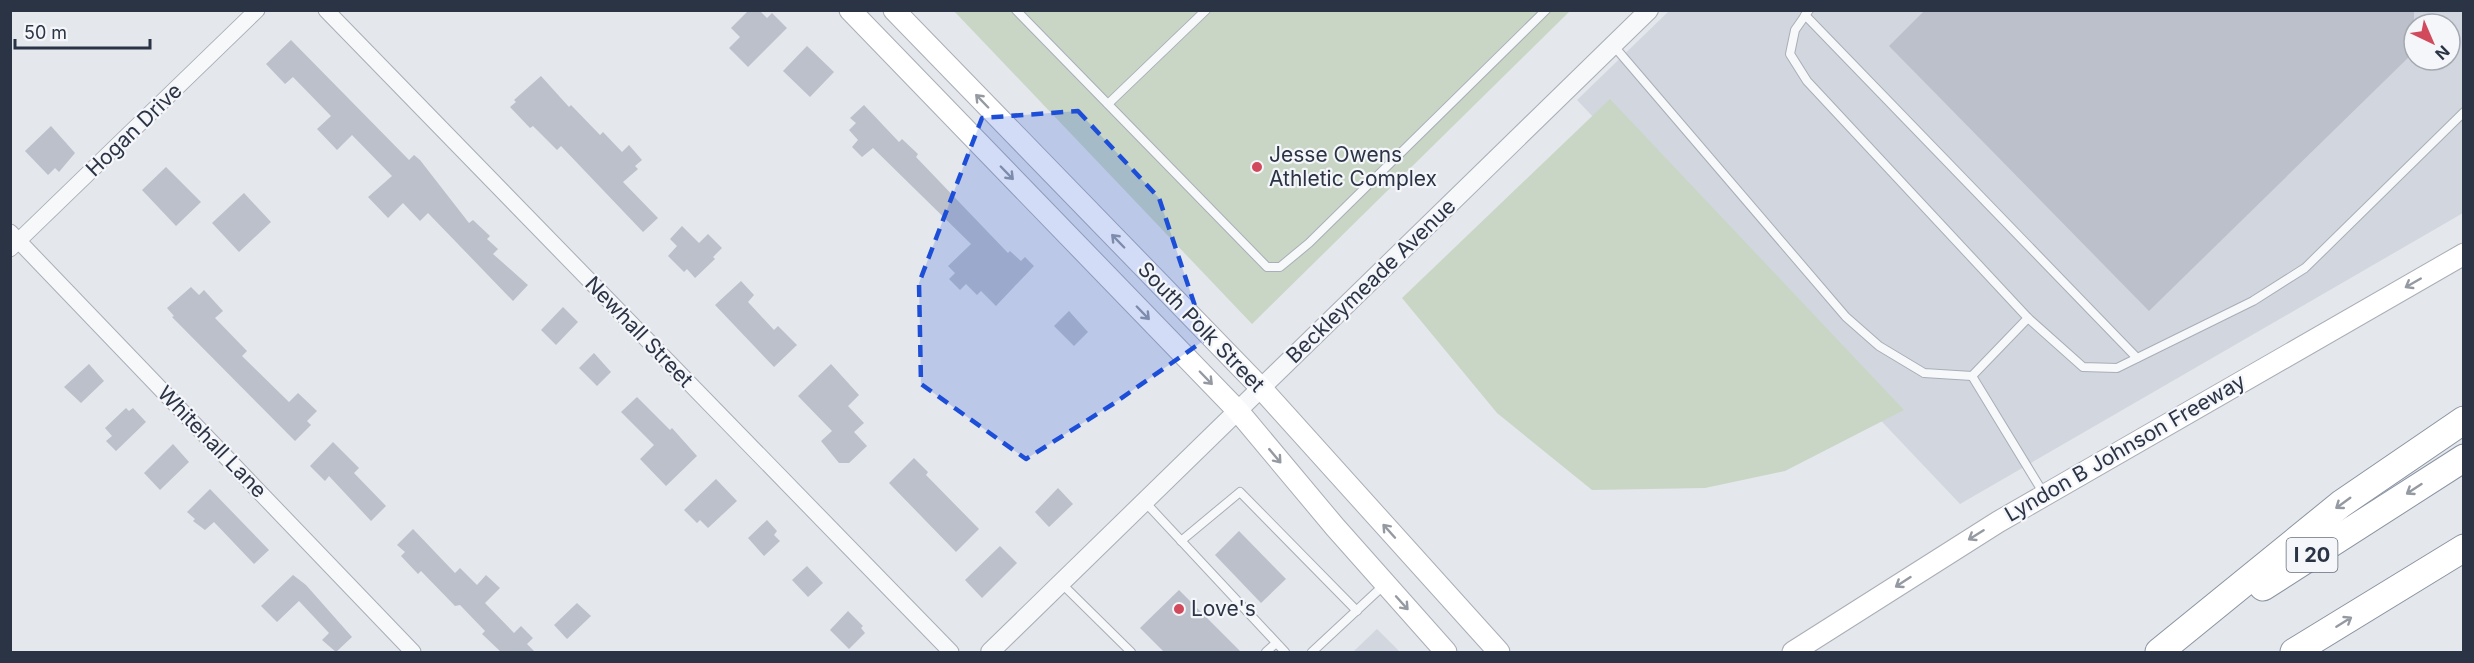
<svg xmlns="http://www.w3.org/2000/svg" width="2474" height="663" font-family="Inter,sans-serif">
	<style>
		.built { fill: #d2d6de; fill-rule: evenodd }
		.green { fill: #c9d6c5 }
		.building { fill: #bbc0ca }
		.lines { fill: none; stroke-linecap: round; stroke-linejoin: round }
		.service-casing { stroke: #a9aeb7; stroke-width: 10 }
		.minor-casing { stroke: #a9aeb7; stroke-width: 17 }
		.tertiary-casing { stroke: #a9aeb7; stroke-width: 20 }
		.secondary-casing { stroke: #a9aeb7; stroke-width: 23 }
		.motorway-casing { stroke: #8b94a3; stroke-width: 29 }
		.service { stroke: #f7f8fa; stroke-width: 8 }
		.minor { stroke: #f7f8fa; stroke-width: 15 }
		.tertiary { stroke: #f7f8fa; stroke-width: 18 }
		.secondary { stroke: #fff; stroke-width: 21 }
		.motorway { stroke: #fff; stroke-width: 27 }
		.oneway { stroke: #959aa2 }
		.marked { fill: #1d4ed8; fill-opacity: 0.2; stroke: #1d4ed8; stroke-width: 4.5; stroke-dasharray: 12 8; stroke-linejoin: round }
		.poi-dot { fill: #d1495b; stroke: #f4f6f9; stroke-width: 2 }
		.labels { text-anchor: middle; stroke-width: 4.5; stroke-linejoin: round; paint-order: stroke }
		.shield { fill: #f4f6f9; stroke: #676e7b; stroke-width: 1.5 }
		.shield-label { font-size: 20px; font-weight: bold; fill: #2b3445 }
		.street-label { font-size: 21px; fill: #2b3445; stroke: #f4f6f9 }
		.poi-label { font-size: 21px; fill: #2b3445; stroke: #f4f6f9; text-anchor: start }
	</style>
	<rect width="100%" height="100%" fill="#e4e7ec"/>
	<g class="built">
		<path d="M1669,11H2463V213L1960,504L1577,100ZM2414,24H2450V60H2414Z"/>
		<path d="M1377,629L1400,652H1353Z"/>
	</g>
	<g class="green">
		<path d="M954,11H1570L1252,324Z"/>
		<path d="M1610,99L1904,410L1785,471L1705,488L1592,490L1497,413L1402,298Z"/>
	</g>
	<g class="building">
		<path d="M749,10H759L767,18L772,13L787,28L748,67L729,48L740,37L731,28Z"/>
		<path d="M1925,10H2414V52L2149,311L1889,46Z"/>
		<path d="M291,40L409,160L414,155L420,160L469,223L473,220L490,236L487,239L498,249L493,254L528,285L513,301L428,213L420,221L403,203L388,218L368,197L392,176L352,135L337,150L317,129L331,116L293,77L285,84L266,64Z"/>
		<path d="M807,46L834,72L810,97L783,71Z"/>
		<path d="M541,76L569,107L571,105L600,135L603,132L622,152L629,145L642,160L635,166L638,169L623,182L658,218L643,232L561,146L557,150L533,126L530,128L510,107L516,102L514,100Z"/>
		<path d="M864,105L899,142L902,139L918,154L916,157L1008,253L1010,251L1021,261L1025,257L1034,266L996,306L981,291L977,295L966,284L960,290L949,279L955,273L948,266L971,244L873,148L862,157L852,147L858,140L849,130L856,123L850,118Z"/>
		<path d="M51,126L75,153L59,172L55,168L48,175L25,151Z"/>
		<path d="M166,167L201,202L176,226L142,190Z"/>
		<path d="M244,193L271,222L239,252L212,223Z"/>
		<path d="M682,226L699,243L708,234L722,248L713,257L715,259L695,278L687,269L684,272L668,256L677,246L670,239Z"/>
		<path d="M741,281L754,295L748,302L774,330L778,326L797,345L774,367L715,305Z"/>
		<path d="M191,287L199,295L204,290L223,311L215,318L247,351L242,356L289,402L298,393L317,411L307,421L311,425L295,441L172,317L174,316L167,308Z"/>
		<path d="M563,307L578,322L556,345L541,330Z"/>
		<path d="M1069,311L1088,332L1074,346L1054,326Z"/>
		<path d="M594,353L611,372L597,386L579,368Z"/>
		<path d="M89,364L104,381L81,403L64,387Z"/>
		<path d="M831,364L859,395L848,406L864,423L854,432L867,446L849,463H839L821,441L832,431L798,396Z"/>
		<path d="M637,397L670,430L672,428L697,456L666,486L640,459L654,445L621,412Z"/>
		<path d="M126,408L129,411L133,408L146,422L116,451L106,441L112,436L105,428Z"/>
		<path d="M333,442L359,468L354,473L386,506L371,521L329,476L325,481L310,466Z"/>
		<path d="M173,444L189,462L160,490L144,473Z"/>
		<path d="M914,458L928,472L926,475L979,529L956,552L889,483Z"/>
		<path d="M716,479L737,501L708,528L700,520L697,523L684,510Z"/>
		<path d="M1058,488L1073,504L1049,527L1035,512Z"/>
		<path d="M210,489L269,550L254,564L214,522L205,530L193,521L195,519L187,512Z"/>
		<path d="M767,520L777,531L774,535L780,541L764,556L748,538Z"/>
		<path d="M413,529L455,573L460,568L477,585L486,575L500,588L485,603L514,633L521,626L533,638L527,644L535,652H501L482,634L485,631L460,605L455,606L421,571L418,574L401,556L405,552L397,545Z"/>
		<path d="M1239,531L1286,579L1261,603L1215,555Z"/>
		<path d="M1000,546L1017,563L982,598L965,580Z"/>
		<path d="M807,566L823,583L808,597L792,580Z"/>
		<path d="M293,575L306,585L352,637L336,652L322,640L329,633L299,601L277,622L261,606Z"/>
		<path d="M1179,590L1241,652H1164L1140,628Z"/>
		<path d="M577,603L591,616L567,639L554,625Z"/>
		<path d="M848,611L863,626L861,628L865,633L849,649L830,630Z"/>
	</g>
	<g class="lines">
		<defs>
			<g id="service">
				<path d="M1016,10L1267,267H1280L1309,243L1546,10"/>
				<path d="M1809,10L1795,30L1790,54L1807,81L2028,318L2083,367L2117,368L2253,301L2305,268L2464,112"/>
				<path d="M1805,15L2137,358"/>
				<path d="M1613,45L1846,317L1879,346L1924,373L1972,376"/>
				<path d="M1108,104L1206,10"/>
				<path d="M2028,318L1972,376L2044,494"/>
				<path d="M1145,502L1285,652"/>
				<path d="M1181,541L1240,492L1357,611"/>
				<path d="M1061,583L1131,652"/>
				<path d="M1266,652L1276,643"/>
				<path d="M1312,652L1384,585"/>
			</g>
			<g id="minor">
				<path d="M326,10L951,652"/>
				<path d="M10,232L413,652"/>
				<path d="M10,249L257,10"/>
			</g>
			<path id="tertiary" d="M990,652L1649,10"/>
			<g id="secondary">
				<path d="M850,10L1238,411L1335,527L1446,652"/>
				<path d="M894,10L1261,388L1499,652"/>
				<path d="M1793,652L1998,522L2464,254"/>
			</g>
			<g id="motorway">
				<path d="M2263,587L2464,458"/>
				<path d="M2159,652L2341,504L2464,420"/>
				<path d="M2294,652L2464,548"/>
			</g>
		</defs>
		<use href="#service" class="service-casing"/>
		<use href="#minor" class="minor-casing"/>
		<use href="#tertiary" class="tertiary-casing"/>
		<use href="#secondary" class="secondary-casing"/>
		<use href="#motorway" class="motorway-casing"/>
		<use href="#service" class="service"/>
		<use href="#minor" class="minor"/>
		<use href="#tertiary" class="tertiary"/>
		<use href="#secondary" class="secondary"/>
		<use href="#motorway" class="motorway"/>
	</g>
	<defs><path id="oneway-shaft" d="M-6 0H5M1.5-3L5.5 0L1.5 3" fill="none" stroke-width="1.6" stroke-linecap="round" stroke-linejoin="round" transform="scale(1.5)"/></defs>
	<g class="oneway">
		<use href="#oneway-shaft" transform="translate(982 101) rotate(-134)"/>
		<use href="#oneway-shaft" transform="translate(1007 173) rotate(46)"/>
		<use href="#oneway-shaft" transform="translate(1118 241) rotate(-134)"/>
		<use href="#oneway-shaft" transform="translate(2413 283) rotate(150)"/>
		<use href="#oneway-shaft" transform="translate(1143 313) rotate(46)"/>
		<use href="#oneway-shaft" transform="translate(1206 378) rotate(46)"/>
		<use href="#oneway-shaft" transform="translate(1275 456) rotate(50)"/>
		<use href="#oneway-shaft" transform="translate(2414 489) rotate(147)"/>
		<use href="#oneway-shaft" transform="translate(2343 503) rotate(144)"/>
		<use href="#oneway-shaft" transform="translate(1389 531) rotate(-132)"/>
		<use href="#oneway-shaft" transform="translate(1976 535) rotate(148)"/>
		<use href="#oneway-shaft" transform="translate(1903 582) rotate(147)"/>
		<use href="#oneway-shaft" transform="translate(1402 603) rotate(48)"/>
		<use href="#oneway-shaft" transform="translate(2344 622) rotate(-32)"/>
	</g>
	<path class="marked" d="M1078,111L1159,198L1206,339L1113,404L1026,459L921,384L919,283L982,118Z"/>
	<g class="poi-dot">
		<circle cx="1257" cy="167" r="6"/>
		<circle cx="1179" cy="609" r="6"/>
	</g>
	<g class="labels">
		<rect class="shield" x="2286.5" y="538" width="51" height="34" rx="4.5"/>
		<g class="shield-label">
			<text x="2312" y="562">I 20</text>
		</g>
		<g class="street-label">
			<text transform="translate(134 130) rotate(-44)" y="7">Hogan Drive</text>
			<text transform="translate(1371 281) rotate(-44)" y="7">Beckleymeade Avenue</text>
			<text transform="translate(1201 327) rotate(46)" y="7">South Polk Street</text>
			<text transform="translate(639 332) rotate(46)" y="7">Newhall Street</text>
			<text transform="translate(212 442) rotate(46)" y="7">Whitehall Lane</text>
			<text transform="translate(2125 448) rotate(-30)" y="7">Lyndon B Johnson Freeway</text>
		</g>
		<g class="poi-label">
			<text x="1269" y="162">Jesse Owens<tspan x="1269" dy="24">Athletic Complex</tspan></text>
			<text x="1191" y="616">Love's</text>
		</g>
	</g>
	<rect width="2474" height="663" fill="none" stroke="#2b3445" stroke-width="24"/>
	<g transform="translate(2432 42) rotate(136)"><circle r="28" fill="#f4f6f9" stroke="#a4a8b1" stroke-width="1.5"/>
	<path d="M0-4.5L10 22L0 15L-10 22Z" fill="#d1495b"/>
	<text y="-9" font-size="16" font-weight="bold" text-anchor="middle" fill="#2b3445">N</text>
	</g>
	<path d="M15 39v9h135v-9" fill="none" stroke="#2b3445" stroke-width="3"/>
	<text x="24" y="39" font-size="18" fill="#2b3445" stroke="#f4f6f9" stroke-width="4.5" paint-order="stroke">50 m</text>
</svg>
